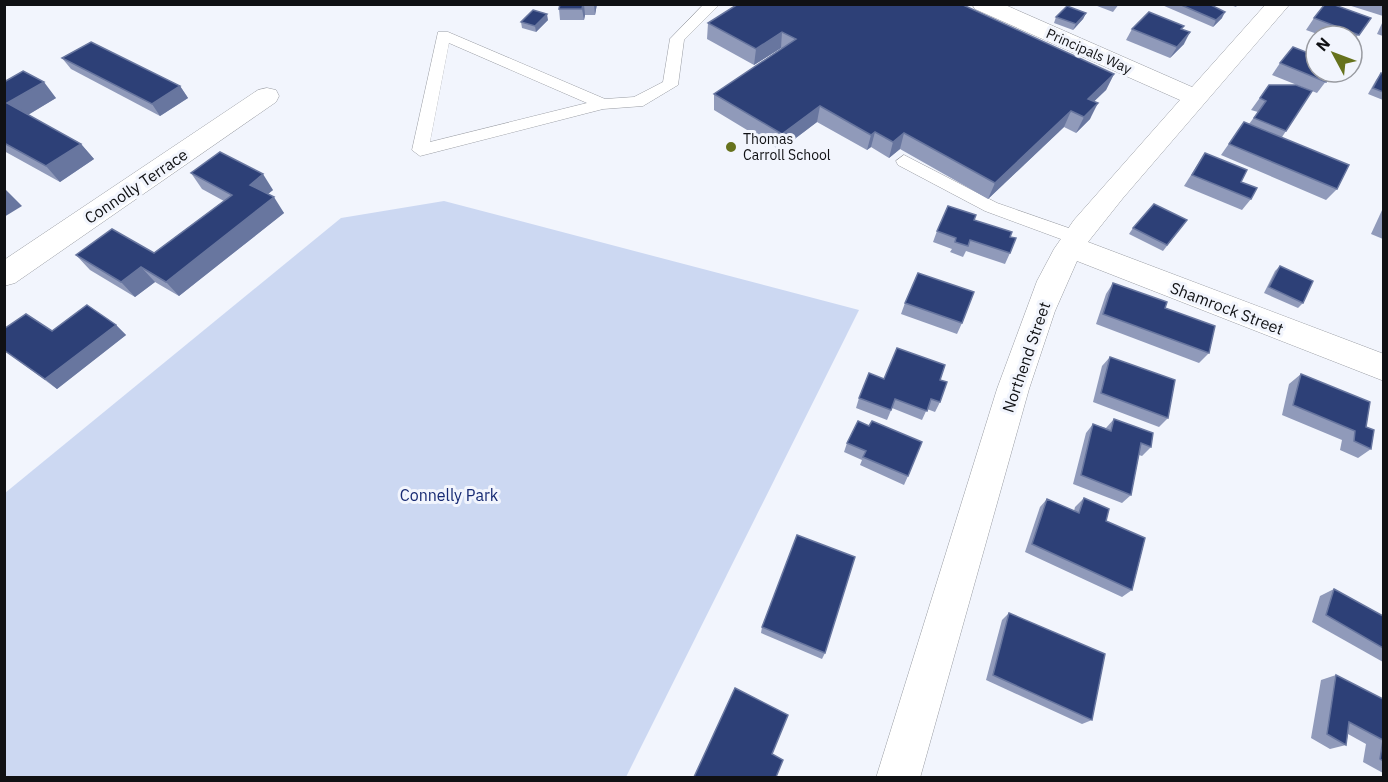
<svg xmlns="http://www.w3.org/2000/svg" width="1388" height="782" font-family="'IBM Plex Sans',sans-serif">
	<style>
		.green { fill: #ccd8f2 }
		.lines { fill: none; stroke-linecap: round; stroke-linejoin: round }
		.lane-casing { stroke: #999ca3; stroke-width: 1 }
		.street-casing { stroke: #999ca3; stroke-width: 1 }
		.lane { fill: #fff; fill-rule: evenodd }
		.street { fill: #fff; fill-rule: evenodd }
		.wall { fill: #909aba }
		.shaded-wall { fill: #68769f }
		.building { fill: #2d4077; stroke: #68769f; stroke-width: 1.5 }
		.poi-dot { fill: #66721d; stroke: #f2f5fd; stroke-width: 2 }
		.labels { text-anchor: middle; stroke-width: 6; stroke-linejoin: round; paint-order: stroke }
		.far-street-label { font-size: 14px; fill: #101114; stroke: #f2f5fd }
		.far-poi-label { font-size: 14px; fill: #101114; stroke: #f2f5fd; text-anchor: start }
		.street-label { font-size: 16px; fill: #101114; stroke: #f2f5fd }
		.park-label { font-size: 16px; fill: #172a73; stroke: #f2f5fd }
	</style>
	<rect width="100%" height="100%" fill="#f2f5fd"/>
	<path class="green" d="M444,201L859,310L626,777H5V493L341,218Z"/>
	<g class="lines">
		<defs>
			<g id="lane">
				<path d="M704,4H720L684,40L678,85L643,106L603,109L420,156L412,150L438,32H448L605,99L634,97L663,82L670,39ZM449,43L587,103L430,142Z"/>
				<path d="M904,155L997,203L1083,233L1086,238L1083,243L1077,245L985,211L898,165L896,161Z"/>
			</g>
			<g id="street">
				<path d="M972,4H1003L1192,87L1266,4H1290L1123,198L1088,242L1384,354V381L1077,261L1055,311L1029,389L920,778H876L997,389L1037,281L1054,249L1074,220L1180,100L975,9Z"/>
				<path d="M267,88L276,90L279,96L276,102L15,283L4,286V260L258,90Z"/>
			</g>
		</defs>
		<use href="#lane" class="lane-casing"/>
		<use href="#street" class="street-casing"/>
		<use href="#lane" class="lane"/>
		<use href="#street" class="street"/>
	</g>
	<g class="wall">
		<path d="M560,4H597L595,15H585L584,20H560L559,9Z"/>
		<path d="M738,4L1114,74L1106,90L1094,101L1090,119L1076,133L1064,127L988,199L900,149L889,158L871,147L867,150L817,122L780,150L714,110V94L782,48H781L754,65L707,39L708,23Z"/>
		<path d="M1092,4H1119L1113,12Z"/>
		<path d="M1209,4L1222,18L1213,27L1162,5Z"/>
		<path d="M1228,4H1238L1236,7Z"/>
		<path d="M1345,4H1383V16Z"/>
		<path d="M1086,13L1083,19L1073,30L1054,23L1056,17Z"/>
		<path d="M1314,18H1371L1352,43V36H1323L1306,30Z"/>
		<path d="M548,20L536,32L522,28L521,22Z"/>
		<path d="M1383,21V36L1377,34Z"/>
		<path d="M1132,29H1182L1184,44L1170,58L1126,40Z"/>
		<path d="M62,58L180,86L188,98L160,116L71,69Z"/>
		<path d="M1280,63L1333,72L1317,93L1272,75Z"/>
		<path d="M1381,73L1383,74V100L1368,94L1376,80Z"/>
		<path d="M4,82L56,98L28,115L81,144L94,159L60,182L4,151Z"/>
		<path d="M1269,85L1286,131L1282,137L1337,189L1326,200L1221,155L1244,122L1249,124L1258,112L1251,110Z"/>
		<path d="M1205,153L1251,199L1242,210L1184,186Z"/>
		<path d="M191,173L273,190L268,194L284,213L179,296L155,282L135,297L90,270L76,255L154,253L224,201L202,189Z"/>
		<path d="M1383,208V239L1371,234Z"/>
		<path d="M974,220L1010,237V253L1005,264L966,251L963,257L950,252L952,249L933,242L937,231Z"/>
		<path d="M1187,220L1163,251L1129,234L1133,228Z"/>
		<path d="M1280,266L1303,303L1298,308L1264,293L1275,271Z"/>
		<path d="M1113,283L1165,308L1209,353L1199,363L1096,324L1106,294Z"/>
		<path d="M905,303L962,323L957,334L901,314Z"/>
		<path d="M116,325L126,335L57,389L4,350V329L52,331Z"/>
		<path d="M1110,357L1168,418L1159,427L1093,402L1102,366Z"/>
		<path d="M1301,374L1366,427L1371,449L1358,458L1340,450L1342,440L1282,415L1289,384Z"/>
		<path d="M884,379L940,380V402L935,412L927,409L922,420L892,408L887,420L856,408L859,398Z"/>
		<path d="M1114,419L1151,447L1142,456L1139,455L1131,495L1122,503L1073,484L1086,433L1093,424L1106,428Z"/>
		<path d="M858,421L908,476L904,485L860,465L862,460L844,452L847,443Z"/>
		<path d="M1084,498L1106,521L1132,590L1122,597L1025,552L1040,507L1047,499L1074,511L1075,507Z"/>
		<path d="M1334,589L1383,616V662L1312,622L1320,596Z"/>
		<path d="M1009,613L1092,720L1082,724L986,680L1002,620Z"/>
		<path d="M762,627L825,653L822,659L761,633Z"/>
		<path d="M1336,675L1383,699V773L1363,762L1366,744L1348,734L1346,745L1330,749L1311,738L1321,680Z"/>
	</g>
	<g class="shaded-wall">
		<path d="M584,4L585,15L584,20L582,9Z"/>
		<path d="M594,4H597L595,15Z"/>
		<path d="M1225,12L1222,18L1213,27L1216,20Z"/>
		<path d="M1086,13L1083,19L1073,30L1076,24Z"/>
		<path d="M547,14L548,20L536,32L535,26Z"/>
		<path d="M782,32L781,48L754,65L756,49Z"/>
		<path d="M1190,32L1184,44L1170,58L1177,47Z"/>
		<path d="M1114,74L1106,90L1080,115L1088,99Z"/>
		<path d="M44,82L56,98L21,119L7,103Z"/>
		<path d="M180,86L188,98L160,116L152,104Z"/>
		<path d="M1098,103L1090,119L1076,133L1084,117Z"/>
		<path d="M820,106L817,122L780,150L782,134Z"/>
		<path d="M1071,111L1064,127L988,199L995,183Z"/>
		<path d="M875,132L871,147L867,150L871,135Z"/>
		<path d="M904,133L900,149L889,158L893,142Z"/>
		<path d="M81,144L94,159L60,182L46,166Z"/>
		<path d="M263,174L273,190L260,200L250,185Z"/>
		<path d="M6,190L22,206L4,217V192Z"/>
		<path d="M274,197L284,213L179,296L166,282Z"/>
		<path d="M141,267L155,282L135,297L121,282Z"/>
		<path d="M116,325L126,335L57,389L45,379Z"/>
	</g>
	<g class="building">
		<path d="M560,4H583L582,9H559Z"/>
		<path d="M738,4H961L1114,74L1088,99L1098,103L1084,117L1071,111L995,183L904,133L893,142L875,132L871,135L820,106L782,134L714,94L796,39L782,32L756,49L708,23Z"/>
		<path d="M1179,4H1209L1225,12L1216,20Z"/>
		<path d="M1325,4H1332L1371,18L1359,35L1314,18Z"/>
		<path d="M1067,6L1086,13L1076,24L1056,17Z"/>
		<path d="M533,10L547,14L535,26L521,22Z"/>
		<path d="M1149,12L1184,26L1181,29L1190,32L1177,47L1132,29Z"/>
		<path d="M91,42L180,86L152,104L62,58Z"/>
		<path d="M1293,47L1316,56V72H1333L1326,82L1280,63Z"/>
		<path d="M23,71L44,82L7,103L81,144L46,166L4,143V82Z"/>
		<path d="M1381,73L1383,74V92L1373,88Z"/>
		<path d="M1269,85H1296L1312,91L1286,131L1254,118L1266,101L1260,98Z"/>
		<path d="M1244,122L1349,165L1337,189L1229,144Z"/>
		<path d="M220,152L263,174L250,185L274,197L166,282L141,267L121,282L76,255L112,229L154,253L232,195L191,173Z"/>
		<path d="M1205,153L1247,170L1241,182L1257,188L1251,199L1192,175Z"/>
		<path d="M1154,204L1187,220L1167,245L1133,228Z"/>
		<path d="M948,206L976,215L974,220L1012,232L1010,237L1016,238L1010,253L970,240L968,246L955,242L956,238L937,231Z"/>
		<path d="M1280,266L1313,281L1303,303L1269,287Z"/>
		<path d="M918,273L974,292L962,323L905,303Z"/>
		<path d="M1113,283L1167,302L1165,308L1215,326L1209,353L1103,314Z"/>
		<path d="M87,305L116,325L45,379L4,350V329L26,314L52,331Z"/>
		<path d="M897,348L945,365L940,380L947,382L940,402L931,399L927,411L895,399L891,410L859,398L869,373L884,379Z"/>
		<path d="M1110,357L1175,380L1168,418L1101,393Z"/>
		<path d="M1301,374L1370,402L1366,427L1374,430L1371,449L1354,441L1355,431L1293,405Z"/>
		<path d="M1114,419L1153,433L1151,447L1141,443L1131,495L1081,475L1093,424L1111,431Z"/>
		<path d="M858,421L869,426L872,421L922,442L908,476L863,457L866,451L847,443Z"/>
		<path d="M1084,498L1109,509L1106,521L1145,538L1132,590L1032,544L1047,499L1079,513Z"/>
		<path d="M797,535L855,557L825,653L762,627Z"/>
		<path d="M1334,589L1383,616V648L1326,615Z"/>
		<path d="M1009,613L1105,654L1092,720L993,675Z"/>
		<path d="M1336,675L1383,699V761L1380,759L1383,740L1349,722L1346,745L1327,734Z"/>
		<path d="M735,688L788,715L772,754L783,760L776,777H694Z"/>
	</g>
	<circle class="poi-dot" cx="731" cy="147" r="6"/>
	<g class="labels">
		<g class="far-street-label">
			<text transform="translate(1089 51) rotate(24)" y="5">Principals Way</text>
		</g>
		<g class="far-poi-label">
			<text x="743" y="144">Thomas<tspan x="743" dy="16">Carroll School</tspan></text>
		</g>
		<g class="street-label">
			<text transform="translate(136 186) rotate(-34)" y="6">Connolly Terrace</text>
			<text transform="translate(1227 308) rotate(21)" y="6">Shamrock Street</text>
			<text transform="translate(1026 357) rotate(-71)" y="6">Northend Street</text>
		</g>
		<g class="park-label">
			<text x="449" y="501">Connelly Park</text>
		</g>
	</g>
	<rect width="1388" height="782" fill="none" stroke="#101114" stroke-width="12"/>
	<g transform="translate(1334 54) rotate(311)"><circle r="28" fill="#f2f5fd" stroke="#989aa0" stroke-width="1.5"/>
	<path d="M0-4.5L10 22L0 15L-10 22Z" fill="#66721d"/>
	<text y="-9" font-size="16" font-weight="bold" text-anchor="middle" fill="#101114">N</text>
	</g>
</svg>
